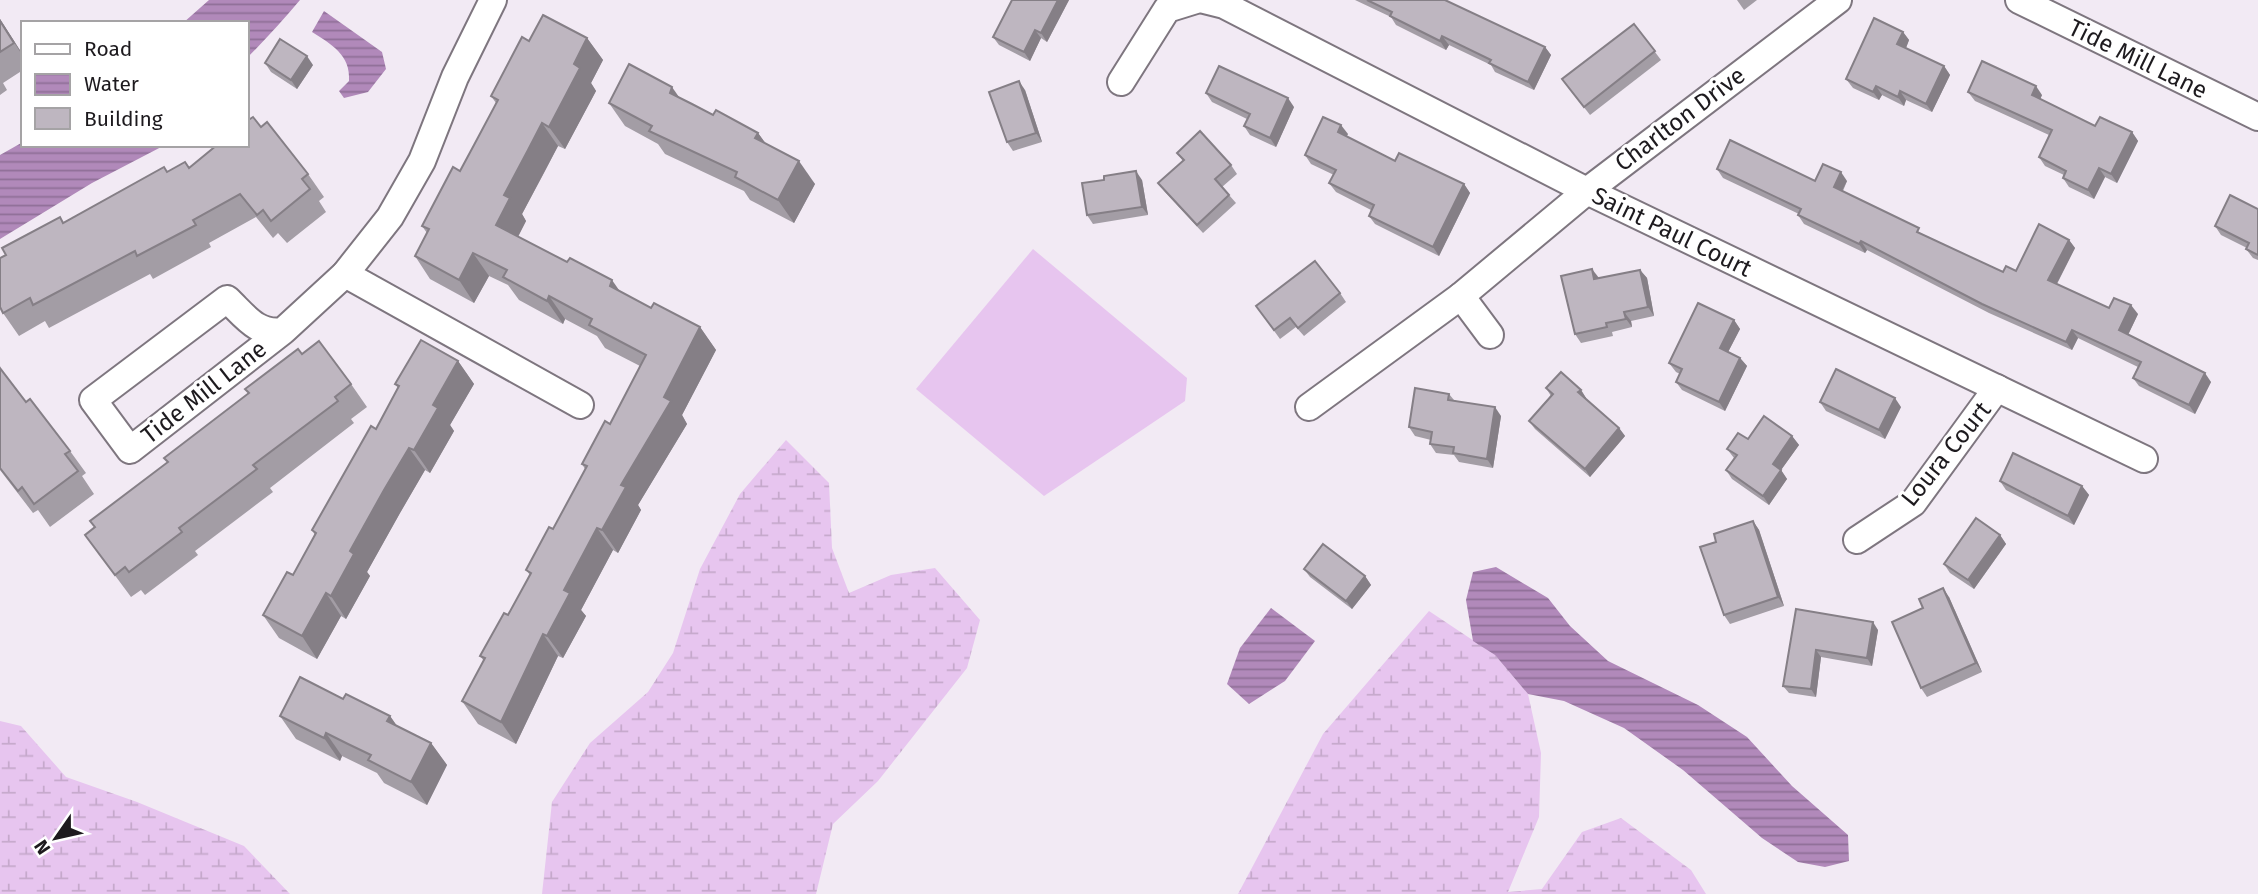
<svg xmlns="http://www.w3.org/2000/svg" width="2258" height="894" font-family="'Fira Sans',sans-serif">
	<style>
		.wetland { fill: url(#wetland-marsh) }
		.pitch { fill: #e7c5ef }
		.water { fill: url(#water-rules) }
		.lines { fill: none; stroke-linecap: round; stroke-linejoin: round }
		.minor-casing { stroke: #7e767f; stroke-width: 30 }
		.minor { stroke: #fff; stroke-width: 26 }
		.wall { fill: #a39da5 }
		.shaded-wall { fill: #857f86 }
		.building { fill: #beb6c0; stroke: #857f86; stroke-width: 2 }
		.labels { text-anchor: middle; stroke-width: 6; stroke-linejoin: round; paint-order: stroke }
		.street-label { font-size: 24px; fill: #1d1a1e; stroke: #fff }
	</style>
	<defs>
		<pattern id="wetland-marsh" width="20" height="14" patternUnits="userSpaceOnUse" patternTransform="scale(1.75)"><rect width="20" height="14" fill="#e7c5ef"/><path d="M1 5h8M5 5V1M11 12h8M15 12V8" fill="none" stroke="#c6a9cc"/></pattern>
		<pattern id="water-rules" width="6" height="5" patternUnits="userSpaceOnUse" patternTransform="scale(1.75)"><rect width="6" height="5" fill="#b189ba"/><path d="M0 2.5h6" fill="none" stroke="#8f6f97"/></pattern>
	</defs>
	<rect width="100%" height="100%" fill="#f2eaf4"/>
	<g class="wetland">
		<path d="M786,440L829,483L832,548L849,593L891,575L935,568L980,620L967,668L878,781L833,824L816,894H542L552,802L590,743L648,692L673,653L700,569L740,494Z"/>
		<path d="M1429,611L1495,655L1528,694L1541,753L1539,817L1508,892L1542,889L1582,832L1621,818L1691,870L1706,894H1238L1323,734Z"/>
		<path d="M0,721L21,726L66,777L137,802L244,846L290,894H0Z"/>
	</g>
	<path class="pitch" d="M1033,249L1187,378L1185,401L1044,496L916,389Z"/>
	<g class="water">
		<path d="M209,0H300C282,21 266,39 247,58V23H183Z"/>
		<path d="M324,11L382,52L386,69L368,92L344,98L339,91L349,81C351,55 331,44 312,32Z"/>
		<path d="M23,142V145H165L92,183L0,239V155Z"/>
		<path d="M1496,567L1548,598L1570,626L1608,661L1698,705L1747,737L1792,786L1848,835L1849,861L1825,867L1798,862L1762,838L1683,770L1624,728L1564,701L1528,694L1495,655L1473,641L1466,600L1473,572Z"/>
		<path d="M1271,608L1315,641L1285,681L1249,704L1227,684L1240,648Z"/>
	</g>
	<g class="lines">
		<defs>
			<g id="minor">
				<path d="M493,0L455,77L422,161L390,217L345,274L580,405"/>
				<path d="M1204,0L1224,5L1587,191L2144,459"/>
				<path d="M2019,0L2258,117"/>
				<path d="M1121,82L1167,9L1196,0"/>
				<path d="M1461,296L1490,335"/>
				<path d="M283,331L130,450L93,400L227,299C245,316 257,335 283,331L345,274"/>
				<path d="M1309,407L1461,296L1587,191L1838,0"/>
				<path d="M1857,540L1913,503L1997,388"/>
			</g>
		</defs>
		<use href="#minor" class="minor-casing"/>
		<use href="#minor" class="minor"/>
	</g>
	<g class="wall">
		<path d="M1012,0H1069L1047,42L1041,38L1030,61L999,45L993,37Z"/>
		<path d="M1355,0H1445L1545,47L1551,55L1534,90L1495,72L1491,65L1449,45L1446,50L1396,25L1391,17Z"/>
		<path d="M1737,0H1757L1744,10Z"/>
		<path d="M0,19L23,55V70L3,83L7,90L0,95Z"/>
		<path d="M1634,24L1661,60L1590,115L1562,79Z"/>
		<path d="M1903,32L1909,40L1906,48L1944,66L1950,75L1932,112L1906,100L1904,106L1882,95L1879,100L1853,88L1846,79Z"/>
		<path d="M587,38L603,60L591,83L596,91L565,149L558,146L544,173L522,214L526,221L518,237L651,308L700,327L716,350L682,415L687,424L638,505L641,510L618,553L613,550L581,610L586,616L563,658L558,656L516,744L478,724L462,701L484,661L480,656L508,615L530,575L526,570L553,529L585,469L582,464L610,424L640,366L605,348L597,336L565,319L563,324L519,300L508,285L489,276L474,303L430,279L415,256L427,233L422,226L460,171L496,103L491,96L529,41Z"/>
		<path d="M265,63L313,65L297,89L271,72Z"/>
		<path d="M1025,90L1042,142L1013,151L1007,142Z"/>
		<path d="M1968,92L2042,95L2040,99L2095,126L2132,132L2138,141L2117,183L2105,177L2094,199L2069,187L2063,178L2064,175L2045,166L2039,157L2049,135L1975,101Z"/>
		<path d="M1206,93L1294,107L1276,147L1250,135L1244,126L1247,119L1212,102Z"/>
		<path d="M680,98L713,115L758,133L766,144L815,184L794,223L750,200L744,191L665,154L658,144L625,126L609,103Z"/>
		<path d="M261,127L308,174L324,197L319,201L326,212L287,243L278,233L273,238L256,217L209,243L211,247L153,279L150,274L49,328L45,321L19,336L3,313L6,255L60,217L64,223L167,172L189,167Z"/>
		<path d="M1348,134L1346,137L1395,161L1464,184L1470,193L1439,256L1375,224L1369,216L1371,210L1336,192L1329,183L1334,175L1311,164L1305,155Z"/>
		<path d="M1177,153L1231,165L1237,174L1222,187L1236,203L1203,233L1165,192L1158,183L1183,161Z"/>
		<path d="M1717,169L1815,181H1847L1843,191L1924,235L2003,272L2016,271L2069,240L2075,248L2057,284L2109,308L2138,314L2128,335L2211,382L2195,414L2139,386L2133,378L2138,367L2078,338L2072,350L1989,313L1867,250L1865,253L1804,224L1798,215L1799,214L1723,178Z"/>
		<path d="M1142,180L1148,215L1093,224L1087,215Z"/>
		<path d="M2258,209V260L2253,258L2246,249L2247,248L2221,235L2215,226Z"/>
		<path d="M1640,270L1647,278L1654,316L1631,321L1632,327L1612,332L1613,336L1581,343L1575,334L1599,278Z"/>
		<path d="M1340,293L1346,302L1304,336L1296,327L1280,339L1256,306Z"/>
		<path d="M1734,320L1740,329L1728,352L1740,358L1747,366L1725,411L1682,390L1676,382L1680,374L1676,372L1669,363Z"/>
		<path d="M302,354L351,384L367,407L351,419L354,423L270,488L273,492L195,551L198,555L145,595L141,590L131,597L85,535L248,393Z"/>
		<path d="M458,361L474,384L450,425L454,431L430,473L425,470L400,513L367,572L370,576L346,619L341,616L317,659L279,638L263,615L293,575L315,535L312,530L376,429L398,388L395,384Z"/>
		<path d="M0,368L26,402L70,451L86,473L82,476L94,494L50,527L38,510L33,513L0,470Z"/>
		<path d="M1546,388L1581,390L1586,398L1585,399L1619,428L1625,436L1590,477L1535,429L1529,421L1551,396Z"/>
		<path d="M1449,394L1454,400L1501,416L1493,468L1459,462L1454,455L1436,453L1430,444L1431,440L1415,436L1409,427Z"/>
		<path d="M1820,402L1901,407L1885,439L1826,411Z"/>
		<path d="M1792,436L1799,445L1781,470L1787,479L1769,505L1732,479L1726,470L1734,458L1727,449L1748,439Z"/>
		<path d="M2000,481L2082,486L2089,495L2074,525L2006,490Z"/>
		<path d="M1753,521L1759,530L1784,606L1730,624L1724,615Z"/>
		<path d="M2000,535L2006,544L1974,589L1950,573L1944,564Z"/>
		<path d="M1304,569L1365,576L1371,585L1352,609L1310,577Z"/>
		<path d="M1949,597L1982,672L1927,697L1921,688L1923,608Z"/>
		<path d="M1796,609L1878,630L1872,666L1821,657L1816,697L1789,693L1783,686Z"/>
		<path d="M343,699L390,716L397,726L431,743L447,765L427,805L384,783L377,773L342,756L340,761L296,739L280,716Z"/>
	</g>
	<g class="shaded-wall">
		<path d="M1058,0H1069L1047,42L1041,33Z"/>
		<path d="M0,19L23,55V56L0,21Z"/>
		<path d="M1035,30L1041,38L1030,61L1024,52Z"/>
		<path d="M1903,32L1909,40L1904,53L1897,44Z"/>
		<path d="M1442,36L1449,45L1446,50L1440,41Z"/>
		<path d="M587,38L603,60L591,83L596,91L565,149L549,127L574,64Z"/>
		<path d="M1545,47L1551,55L1534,90L1528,82Z"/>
		<path d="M307,56L313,65L297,89L291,80Z"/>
		<path d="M1944,66L1950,75L1932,112L1926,104Z"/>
		<path d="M1019,81L1025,90L1042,142L1036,133Z"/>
		<path d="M1876,86L1882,95L1879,100L1873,92Z"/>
		<path d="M2036,86L2042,95L2038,104L2032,95Z"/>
		<path d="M672,87L688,110L670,93Z"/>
		<path d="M1900,91L1906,100L1904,106L1898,97Z"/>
		<path d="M1288,98L1294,107L1276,147L1270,138Z"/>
		<path d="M542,123L558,146L522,214L526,221L512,248L496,225L504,195Z"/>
		<path d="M1341,125L1348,134L1344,141L1338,132Z"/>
		<path d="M2132,132L2138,141L2117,183L2111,174Z"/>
		<path d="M758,133L774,155L755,138Z"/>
		<path d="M799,161L815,184L794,223L778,200Z"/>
		<path d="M2099,168L2105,177L2094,199L2088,190Z"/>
		<path d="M1136,171L1142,180L1148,215L1142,207Z"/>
		<path d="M1841,172L1847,181L1840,195L1834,187Z"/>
		<path d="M1464,184L1470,193L1439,256L1433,247Z"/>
		<path d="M2069,240L2075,248L2054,289L2048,280Z"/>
		<path d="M1861,241L1867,250L1865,253L1859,244Z"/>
		<path d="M473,253L489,276L474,303L459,280Z"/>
		<path d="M1592,269L1599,278L1601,288L1594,279Z"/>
		<path d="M1640,270L1647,278L1654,316L1648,307Z"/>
		<path d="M612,280L628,303L610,286Z"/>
		<path d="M549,296L565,319L563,324L547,301Z"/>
		<path d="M2131,305L2138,314L2126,339L2119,330Z"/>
		<path d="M1624,312L1631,321L1632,327L1626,319Z"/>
		<path d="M1734,320L1740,329L1726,356L1720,348Z"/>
		<path d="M700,327L716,350L682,415L687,424L638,505L641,510L618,553L602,530L621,485L664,397Z"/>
		<path d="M2072,330L2078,338L2072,350L2066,342Z"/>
		<path d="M1740,358L1747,366L1725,411L1719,402Z"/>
		<path d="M458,361L474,384L450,425L454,431L430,473L414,450L433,405Z"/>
		<path d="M2205,373L2211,382L2195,414L2189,405Z"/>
		<path d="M1581,390L1586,398L1584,401L1578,392Z"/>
		<path d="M1895,398L1901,407L1885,439L1879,430Z"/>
		<path d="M1495,407L1501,416L1493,468L1487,459Z"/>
		<path d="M1619,428L1625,436L1590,477L1585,469Z"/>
		<path d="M1792,436L1799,445L1781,470L1787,479L1769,505L1763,496L1773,464Z"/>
		<path d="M409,448L425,470L400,513L367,572L370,576L346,619L331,596L350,551L384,490Z"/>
		<path d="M2082,486L2089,495L2074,525L2068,516Z"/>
		<path d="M1753,521L1759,530L1784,606L1778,597Z"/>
		<path d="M597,528L613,550L581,610L586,616L563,658L547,636L564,590Z"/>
		<path d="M2000,535L2006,544L1974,589L1968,580Z"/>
		<path d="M1365,576L1371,585L1352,609L1346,601Z"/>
		<path d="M1943,588L1949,597L1982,672L1976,663Z"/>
		<path d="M326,593L341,616L317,659L302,636Z"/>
		<path d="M1873,622L1878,630L1872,666L1867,658Z"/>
		<path d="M543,634L558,656L516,744L501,722Z"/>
		<path d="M1816,650L1821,657L1816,697L1811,689Z"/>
		<path d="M390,716L406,739L387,721Z"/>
		<path d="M326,733L342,756L340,761L324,738Z"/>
		<path d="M431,743L447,765L427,805L411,782Z"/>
	</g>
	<g class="building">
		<path d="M1012,0H1058L1041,33L1035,30L1024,52L993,37Z"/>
		<path d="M1367,0H1445L1545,47L1528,82L1489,63L1491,60L1442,36L1440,41L1390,16L1392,12Z"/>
		<path d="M543,15L587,38L574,64L580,68L549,127L542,123L528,150L504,195L510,198L496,225L567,262L570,258L612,280L610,286L651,308L654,303L700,327L664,397L671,401L621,485L626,487L602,530L597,528L564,590L570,593L547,636L543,634L501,722L462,701L485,658L480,656L504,613L508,615L531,573L526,570L549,527L553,529L587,466L582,464L605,421L610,424L646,355L589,325L592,319L549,296L547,301L503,277L507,270L473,253L459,280L415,256L429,229L422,226L453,167L460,171L474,145L498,100L491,96L522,37L529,41Z"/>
		<path d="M1874,18L1903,32L1897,44L1944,66L1926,104L1900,91L1898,97L1876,86L1873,92L1846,79Z"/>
		<path d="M0,21L14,43L0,52Z"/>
		<path d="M1634,24L1655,51L1584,107L1562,79Z"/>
		<path d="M280,39L307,56L291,80L265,63Z"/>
		<path d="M1982,61L2036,86L2032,95L2095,126L2100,117L2132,132L2111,174L2099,168L2088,190L2063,178L2066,171L2039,157L2052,130L1968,92Z"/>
		<path d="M629,64L672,87L670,93L692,104L713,115L716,110L758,133L755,138L799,161L778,200L735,177L737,172L649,131L652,126L609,103Z"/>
		<path d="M1219,66L1288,98L1270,138L1244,126L1250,114L1206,93Z"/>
		<path d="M1019,81L1036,133L1007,142L989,92Z"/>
		<path d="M253,117L261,127L267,122L308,174L302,179L310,189L271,221L263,210L257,215L240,194L193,220L196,225L137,256L135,251L33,305L30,298L3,313L0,307V258L6,255L2,248L60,217L63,223L164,167L167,172L185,162L189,168L217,145H247V121Z"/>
		<path d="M1323,117L1341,125L1338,132L1395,161L1399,153L1464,184L1433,247L1369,216L1374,205L1329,183L1336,170L1305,155Z"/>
		<path d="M1200,131L1231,165L1215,179L1229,195L1197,225L1158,183L1184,160L1177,153Z"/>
		<path d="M1730,140L1815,181L1823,164L1841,172L1834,187L1919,228L1917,232L2003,272L2006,266L2016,271L2039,224L2069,240L2048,280L2109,308L2114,298L2131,305L2119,330L2205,373L2189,405L2133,378L2141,362L2072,330L2066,342L1982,304L1861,241L1859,244L1798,215L1801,209L1717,169Z"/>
		<path d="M1136,171L1142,207L1087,215L1082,183L1104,180V176Z"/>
		<path d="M2230,195L2258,209V255L2246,249L2249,243L2215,226Z"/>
		<path d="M1315,261L1340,293L1298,328L1290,318L1274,330L1256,306Z"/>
		<path d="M1592,269L1594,279L1640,270L1648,307L1624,312L1626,319L1606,323L1607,327L1575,334L1561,276Z"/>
		<path d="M1698,303L1734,320L1720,348L1740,358L1719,402L1676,382L1682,369L1669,363Z"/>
		<path d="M421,340L458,361L433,405L438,408L414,450L409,448L384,490L350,551L354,554L331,596L326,593L302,636L263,615L287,572L293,575L316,533L312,530L371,426L376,429L399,386L395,384Z"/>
		<path d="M319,341L351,384L335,397L338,401L253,465L257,469L179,528L182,532L129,572L125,567L115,575L85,535L95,527L90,521L168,462L164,458L249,393L245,389L298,349L302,354Z"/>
		<path d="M0,368L26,402L30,399L70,451L65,454L78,471L34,504L22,487L18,491L0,468Z"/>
		<path d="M1836,369L1895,398L1879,430L1820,402Z"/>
		<path d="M1561,372L1581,390L1578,392L1619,428L1585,469L1529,421L1553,394L1546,388Z"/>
		<path d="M1415,388L1449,394L1448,400L1495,407L1487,459L1453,453L1454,447L1430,444L1432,432L1409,427Z"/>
		<path d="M1764,416L1792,436L1773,464L1781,470L1763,496L1726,470L1737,455L1727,449L1738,433L1748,439Z"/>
		<path d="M2013,453L2082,486L2068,516L2000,481Z"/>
		<path d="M1976,518L2000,535L1968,580L1944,564Z"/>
		<path d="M1753,521L1778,597L1724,615L1700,547L1716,542L1714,534Z"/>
		<path d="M1323,544L1365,576L1346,601L1304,569Z"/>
		<path d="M1943,588L1976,663L1921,688L1892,622L1923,608L1919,599Z"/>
		<path d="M1796,609L1873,622L1867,658L1816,650L1811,689L1783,686Z"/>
		<path d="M300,677L343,699L346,694L390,716L387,721L431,743L411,782L368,760L371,755L348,744L326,733L324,738L280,716Z"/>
	</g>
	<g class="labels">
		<g class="street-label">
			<text transform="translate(2138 59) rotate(26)" y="8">Tide Mill Lane</text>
			<text transform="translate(1680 119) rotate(-37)" y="8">Charlton Drive</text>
			<text transform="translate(1672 232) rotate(26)" y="8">Saint Paul Court</text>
			<text transform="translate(204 392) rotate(-38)" y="8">Tide Mill Lane</text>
			<text transform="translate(1946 454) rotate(-51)" y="8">Loura Court</text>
		</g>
	</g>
	<rect x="21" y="21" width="228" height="126" fill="#ffffff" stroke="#a5a3a5" stroke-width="2"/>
	<rect x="35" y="44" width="35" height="10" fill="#ffffff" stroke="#a5a3a5" stroke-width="2"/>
	<text x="84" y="56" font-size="21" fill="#1d1a1e">Road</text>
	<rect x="35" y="74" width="35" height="21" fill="url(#water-rules)" stroke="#a5a3a5" stroke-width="2"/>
	<text x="84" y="91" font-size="21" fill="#1d1a1e">Water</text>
	<rect x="35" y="108" width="35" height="21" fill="#beb6c0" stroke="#a5a3a5" stroke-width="2"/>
	<text x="84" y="126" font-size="21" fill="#1d1a1e">Building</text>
	<g transform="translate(56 838) rotate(236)" stroke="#ffffff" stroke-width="5" paint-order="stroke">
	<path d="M0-5L12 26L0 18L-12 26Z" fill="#1d1a1e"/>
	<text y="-10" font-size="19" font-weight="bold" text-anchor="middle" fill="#1d1a1e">N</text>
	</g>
</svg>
